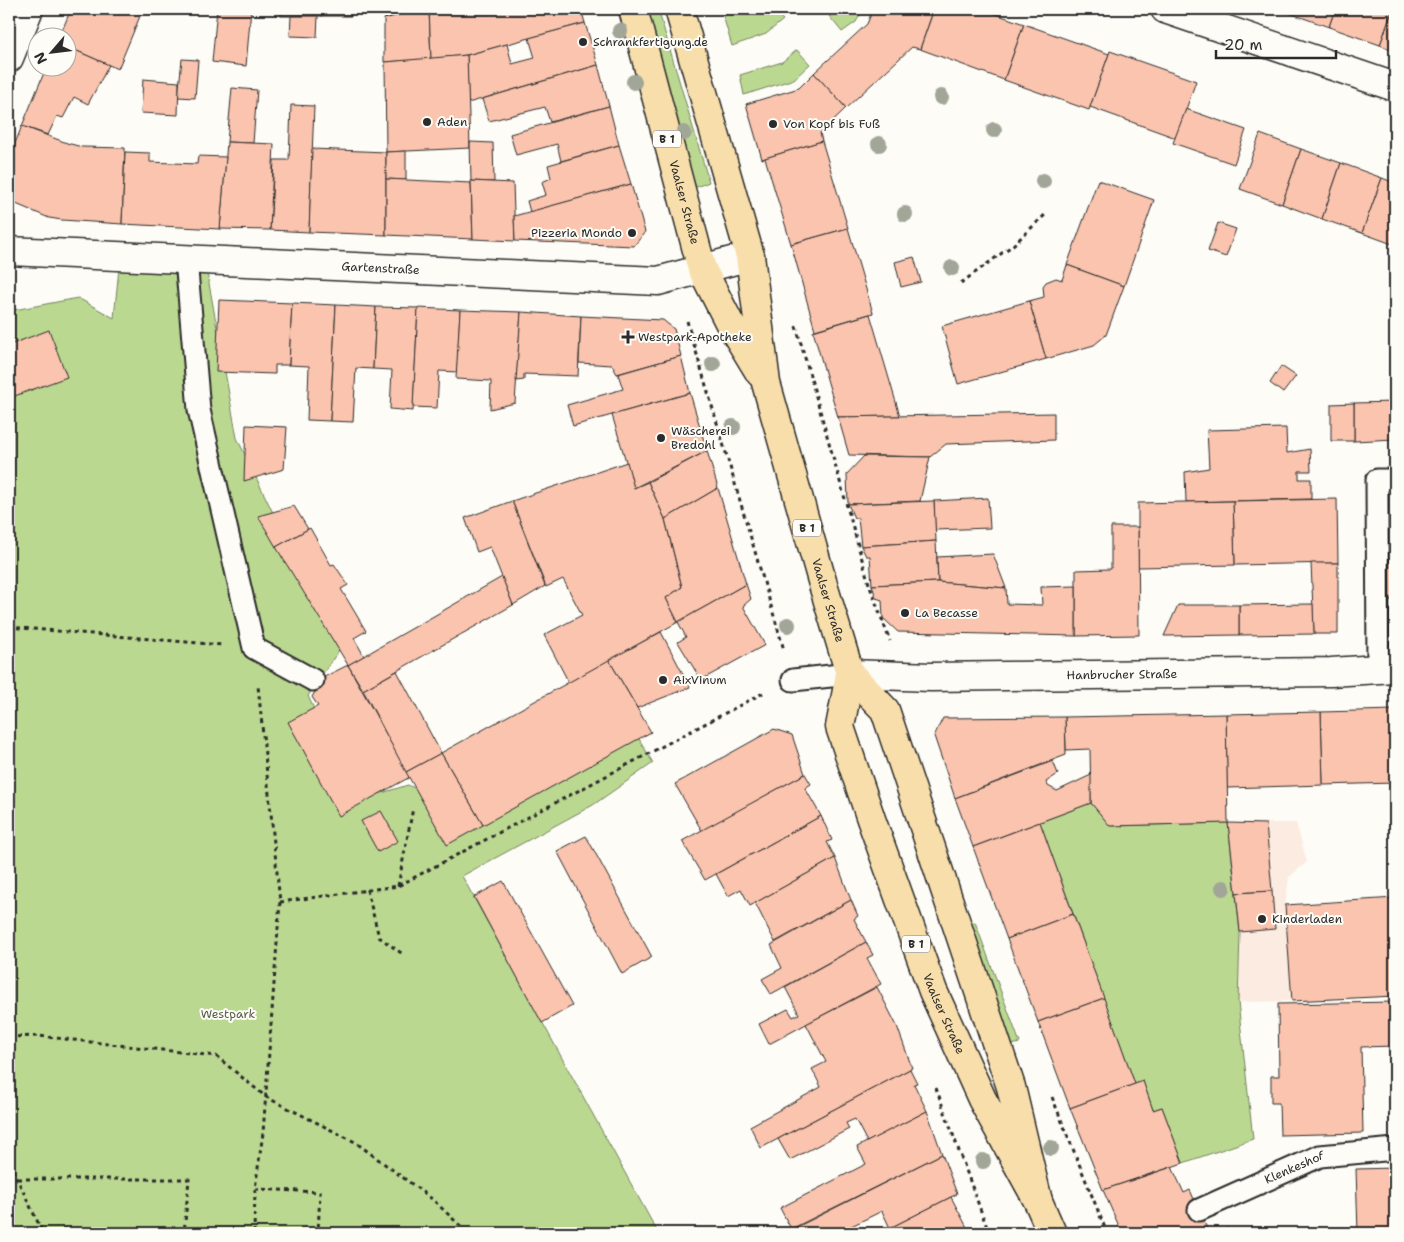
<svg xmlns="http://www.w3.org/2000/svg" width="1404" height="1242" font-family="'Shantell Sans',sans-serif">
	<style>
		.built { fill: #fcebe1 }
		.green { fill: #bbd891; stroke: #73825e }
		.building { fill: #fac4ae; stroke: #2b2b2b }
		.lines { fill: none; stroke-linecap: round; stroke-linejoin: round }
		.service-casing { stroke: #2b2b2b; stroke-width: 25 }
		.minor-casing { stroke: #2b2b2b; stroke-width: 31 }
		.primary-casing { stroke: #2b2b2b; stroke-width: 31 }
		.path { stroke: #2b2b2b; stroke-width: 3; stroke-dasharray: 4 4; stroke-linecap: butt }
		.service { stroke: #fdfcf7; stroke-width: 21 }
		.minor { stroke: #fdfcf7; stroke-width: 28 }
		.primary { stroke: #f8deab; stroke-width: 28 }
		.tree { fill: #a1a698 }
		.poi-dot { fill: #2b2b2b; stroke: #fdfcf7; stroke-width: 2 }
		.labels { text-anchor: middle; stroke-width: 4; stroke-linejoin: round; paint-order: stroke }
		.shield { fill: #fdfcf7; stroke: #6a6a68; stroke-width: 1 }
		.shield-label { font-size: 11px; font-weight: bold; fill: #2b2b2b }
		.poi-label { font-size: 12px; fill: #2b2b2b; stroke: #fdfcf7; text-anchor: start }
		.street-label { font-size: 12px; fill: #2b2b2b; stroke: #fdfcf7 }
		.park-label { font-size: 12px; fill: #565f4a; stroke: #fdfcf7 }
	</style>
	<rect width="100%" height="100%" fill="#fdfcf7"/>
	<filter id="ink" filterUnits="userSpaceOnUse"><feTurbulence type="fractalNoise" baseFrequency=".02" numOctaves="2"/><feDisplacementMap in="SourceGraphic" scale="10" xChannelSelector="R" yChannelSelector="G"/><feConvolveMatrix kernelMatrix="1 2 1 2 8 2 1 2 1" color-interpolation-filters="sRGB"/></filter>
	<g filter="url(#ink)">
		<path class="built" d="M1228,823H1296L1307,862L1289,877L1285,905L1292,1001L1238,1002L1240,932Z"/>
		<g class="green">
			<path d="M641,9H658L709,182L691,189Z"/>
			<path d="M721,9H773L783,20L766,34L732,46Z"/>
			<path d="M838,9H863L856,22L842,32L829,16Z"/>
			<path d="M797,50L810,64L794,79L744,95L740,75L782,62Z"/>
			<path d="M206,267L237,438L339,650L308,696L356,801L408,785L445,803L631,725L653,763L593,805L462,876L658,1233H9V311L78,298L114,318L119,268Z"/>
			<path d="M1091,803L1111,826L1228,823L1240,932L1238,1002L1253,1139L1183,1163L1162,1107L1153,1110L1143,1081L1135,1084L1040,822Z"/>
			<path d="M970,922H975L1020,1043L1007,1046Z"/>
		</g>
		<g class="building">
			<path d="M71,9H143L118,69L68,47V38H59Z"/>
			<path d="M217,9H251L246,66L212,62Z"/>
			<rect x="281" y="9" width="41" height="7"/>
			<rect x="322" y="9" width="29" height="7"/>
			<path d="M385,9H421L385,18Z"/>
			<path d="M421,9H429L431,59L384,62V19Z"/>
			<path d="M429,9H581L585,23L467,55L431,59Z"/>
			<path d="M873,9H934L920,49L912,47L846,108L814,73L867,24Z"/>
			<path d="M934,9H982L1024,24L1004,80L920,49Z"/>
			<path d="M1278,9H1335L1329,27Z"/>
			<path d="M1335,9H1393L1380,45L1329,27Z"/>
			<path d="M1393,9H1395V51L1380,45Z"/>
			<path d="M291,16H318L317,37L290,36Z"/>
			<path d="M585,23L598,65L468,103L467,55L507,44L512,64L535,58L529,38Z"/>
			<path d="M1024,24L1109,54L1089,110L1004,80Z"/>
			<path d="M68,47L109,65L88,104L74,97L63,118L57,116L48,135L22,126L46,68H68Z"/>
			<path d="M1110,51L1196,81L1176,138L1090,107Z"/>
			<path d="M467,55L470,148L386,152L385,62Z"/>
			<path d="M182,59L198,60L195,98L178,97Z"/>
			<path d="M598,65L609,106L550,122L545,107L489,121L482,99Z"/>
			<path d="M814,73L846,108L820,133L822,141L762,159L746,104L799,88Z"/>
			<path d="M143,79L179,82L178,115L141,113Z"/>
			<path d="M232,88L257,90L253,143L227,142Z"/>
			<path d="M291,105L314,106L309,232L270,230L274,160H289Z"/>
			<path d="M609,106L619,145L561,161L557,144L516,155L510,134Z"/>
			<path d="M1186,109L1246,130L1234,164L1173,143Z"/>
			<path d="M22,126L67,143L82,147L125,148L122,224L62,220L49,218L9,201V158Z"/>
			<path d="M1260,134L1301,149L1282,204L1240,189Z"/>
			<path d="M822,141L848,228L791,244L765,158Z"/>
			<path d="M227,142L274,144L270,230L220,229Z"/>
			<path d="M470,142L493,143L494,182L471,181Z"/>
			<path d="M619,145L631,184L530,212L527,201L546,195L542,182L551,178L548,165Z"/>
			<path d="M312,149L386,152V235L309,232Z"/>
			<path d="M1301,149L1341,163L1322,219L1282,204Z"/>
			<path d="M406,151V180L386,179V152Z"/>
			<path d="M125,152L150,153V162L197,164L198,156L226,157L220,229L122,224Z"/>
			<path d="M1341,163L1382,178L1362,233L1322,219Z"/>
			<path d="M1382,178L1395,183V245L1362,233Z"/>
			<path d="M386,179L471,183L473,239L386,235Z"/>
			<path d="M1098,180L1154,200L1124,286L1067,265Z"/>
			<path d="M471,181L513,183L515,241L473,239Z"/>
			<path d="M631,184L645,232L634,246L515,241L514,216Z"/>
			<path d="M1218,223L1236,229L1226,257L1208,251Z"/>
			<path d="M848,228L873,313L815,330L791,244Z"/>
			<path d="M914,257L921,282L901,287L895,262Z"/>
			<path d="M1067,265L1124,286L1106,335L1094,345L1046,359L1029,301L1044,297L1043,286L1046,282L1056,278L1062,280Z"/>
			<path d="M219,300L292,303L289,365H275V374L216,372Z"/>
			<path d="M1029,301L1046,359L958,384L942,326Z"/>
			<path d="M292,303L336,305L330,421L307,420L309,366L289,365Z"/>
			<path d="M336,305L376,307L373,369L356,368L353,422L330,421Z"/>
			<path d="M376,307L418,308L413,411L390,409L392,370L373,369Z"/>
			<path d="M418,308L460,310L457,372L439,371L437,408L413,407Z"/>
			<path d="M460,310L521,312L515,403L490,409L491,381L456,379Z"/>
			<path d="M521,312L581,316L578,376L524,374V380L516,381Z"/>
			<path d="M870,314L900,416L838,417L813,331Z"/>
			<path d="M581,316L663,320L674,329L681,356L617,374L612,365L579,363Z"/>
			<path d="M49,330L67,377L9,398V345Z"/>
			<path d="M681,356L690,393L573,426L567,405L623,389L618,374Z"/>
			<path d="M1281,366L1296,376L1283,393L1270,383Z"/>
			<path d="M690,393L707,451L634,488L612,415Z"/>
			<path d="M1395,402V439L1354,441V403Z"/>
			<path d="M1354,403V441H1331V404Z"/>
			<path d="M1054,413V440L946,444L930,457L849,455L838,417Z"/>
			<path d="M246,425L287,427L284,469L244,481Z"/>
			<path d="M1286,428L1287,453L1310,449L1311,471H1299V479H1311V499L1186,502L1185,472L1209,468L1207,430Z"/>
			<path d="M707,451L718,488L665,519L648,482Z"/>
			<path d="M864,456L930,457L920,501L848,504L847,474Z"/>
			<path d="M627,462L634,488L648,482L665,519L682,587L666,598L678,622L569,683L544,635L582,615L563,579L546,587L512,501Z"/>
			<path d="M718,488L746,584L678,622L666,598L682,587L665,519Z"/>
			<path d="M988,498L990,528L935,530L934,501Z"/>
			<path d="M1337,499L1338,563L1235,565L1233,501Z"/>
			<path d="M512,501L545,586L513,605L490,547L477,552L465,518Z"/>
			<path d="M934,501L936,541L861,546L858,518H854L848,504Z"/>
			<path d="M1233,501L1235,565L1138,567V503Z"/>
			<path d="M294,506L308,529L276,547L258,516Z"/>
			<path d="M1395,518V600H1389L1388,519Z"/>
			<path d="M1111,527H1138L1139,635L1076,636V570L1111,569Z"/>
			<path d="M310,528L331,565L334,564L348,585L341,589L366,631L354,638L364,656L348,665L276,547Z"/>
			<path d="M936,541L938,582L872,585L870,556H866L861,546Z"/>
			<path d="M993,554L1006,588L938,582L937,557Z"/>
			<path d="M1311,563H1338V634H1314Z"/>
			<path d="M502,577L513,605L363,690L348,665Z"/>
			<path d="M938,582L1006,588L1007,604L1042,605L1041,587L1076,586V636L898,632L883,618L882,600L876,598L872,585Z"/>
			<path d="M746,584L751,599L743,606L765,645L701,680L678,642L686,637L678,622Z"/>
			<path d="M1313,604L1314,634L1239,635V605Z"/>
			<path d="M1178,605H1239V635L1164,636Z"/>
			<path d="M661,632L690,687L637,708L609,660Z"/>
			<path d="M609,660L651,732L483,825L441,753Z"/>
			<path d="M348,665L410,777L339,816L288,722L318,706L312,697L324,677Z"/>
			<path d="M397,671L441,753L406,772L363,690Z"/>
			<path d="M1395,710V783L1323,785L1321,712Z"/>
			<path d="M1321,712L1323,785L1227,788L1226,714Z"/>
			<path d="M1226,714L1228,823L1110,826L1091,803L1090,749L1066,750L1065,717Z"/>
			<path d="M1065,717L1066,755L955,798L934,736L943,718Z"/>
			<path d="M774,729L792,735L805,774L702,831L675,784Z"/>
			<path d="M441,753L483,825L447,845L406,772Z"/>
			<path d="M1053,761L1058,774L1046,782L1048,786L1057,791L1091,775V803L973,847L955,798Z"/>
			<path d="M805,774L811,784L805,788L821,816L705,880L682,841Z"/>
			<path d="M381,811L398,841L378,852L361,821Z"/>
			<path d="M821,816L832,840L827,842L835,858L750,906L741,889L728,896L716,874Z"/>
			<path d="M1040,822L1073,914L1007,939L973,847Z"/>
			<path d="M1228,823L1266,824L1272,891L1236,893Z"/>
			<path d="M586,836L652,957L622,974L557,851Z"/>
			<path d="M835,858L851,900L775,942L755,903Z"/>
			<path d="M503,881L572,1006L542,1023L474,897Z"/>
			<path d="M1272,891L1275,929L1240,932L1236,893Z"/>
			<path d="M1395,898V996L1292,1001L1285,905Z"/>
			<path d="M851,900L858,916L854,919L866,942L771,994L762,979L782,968L771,945Z"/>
			<path d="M1073,914L1104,998L1038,1022L1007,939Z"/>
			<path d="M866,942L873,955L867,958L881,984L769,1044L759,1024L788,1009L793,1017L799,1014L785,987Z"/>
			<path d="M877,987L897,1026L912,1068L761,1148L750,1126L821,1087L812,1069L826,1062L806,1024Z"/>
			<path d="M1104,998L1135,1084L1070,1108L1038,1022Z"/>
			<path d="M1395,1002V1046L1361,1047L1363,1133L1280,1135L1279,1103H1271V1076H1279L1278,1004Z"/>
			<path d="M910,1069L917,1083L914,1084L927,1111L867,1142L855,1119L846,1123L849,1129L790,1160L778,1139Z"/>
			<path d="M1143,1081L1153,1110L1162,1107L1183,1163L1103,1190L1070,1108Z"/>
			<path d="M927,1111L942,1154L791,1229L780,1208L866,1164L857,1147Z"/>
			<path d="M942,1154L957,1194L951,1197L890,1228L882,1211L837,1233H785Z"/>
			<path d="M1172,1167L1184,1193L1190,1190L1209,1233H1122L1103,1190Z"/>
			<path d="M1395,1168V1233H1358L1356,1169Z"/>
			<path d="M951,1197L970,1233H879L890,1228Z"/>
			<path d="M1227,1228L1229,1233H1216Z"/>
		</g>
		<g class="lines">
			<defs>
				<g id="service">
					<path d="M186,259L199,410L254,648L313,680"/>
					<path d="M1378,668L1377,480H1395"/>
					<path d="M793,680L850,674"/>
					<path id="s1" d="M1199,1210L1320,1156L1395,1149"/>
				</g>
				<g id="minor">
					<path d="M1165,9L1395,87"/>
					<path d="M9,58L29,9"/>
					<path id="s2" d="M9,251L658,281L750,256"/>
					<path id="s3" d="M850,674L931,677L1331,672L1395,668"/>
				</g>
				<g id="primary">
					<path id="s4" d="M633,9L702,269L729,322L760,373"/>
					<path id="s5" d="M679,9L750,256L766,383L824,588L850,674L885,710L1011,1087L1038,1201"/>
					<path id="s6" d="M850,674L840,727L871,819L933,991L982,1099L1038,1201L1052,1233"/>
				</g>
			</defs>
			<use href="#service" class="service-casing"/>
			<use href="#minor" class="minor-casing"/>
			<use href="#primary" class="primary-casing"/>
			<g class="path">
				<path d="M961,283L1013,245L1047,213"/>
				<path d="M687,321L784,650"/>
				<path d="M796,326L869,584L890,641"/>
				<path d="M9,627L222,645"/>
				<path d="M398,886L413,808"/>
				<path d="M367,890L379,937L404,955"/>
				<path d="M280,902L398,886L765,692"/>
				<path d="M9,1037L38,1036L216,1056L266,1097L355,1142L432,1199L468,1233"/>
				<path d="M936,1088L989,1233"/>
				<path d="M1052,1097L1107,1233"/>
				<path d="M9,1162L43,1233"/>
				<path d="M18,1179H189L184,1233"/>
				<path d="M255,1189L320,1192L318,1233"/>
				<path d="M254,1233L255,1189L263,1133L280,902L258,686"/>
			</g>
			<use href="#service" class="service"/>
			<use href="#minor" class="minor"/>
			<use href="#primary" class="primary"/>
		</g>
		<g class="tree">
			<circle cx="620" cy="31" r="8"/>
			<circle cx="634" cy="82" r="8"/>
			<circle cx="941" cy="97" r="8"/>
			<circle cx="994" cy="130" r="8"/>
			<circle cx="684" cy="133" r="8"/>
			<circle cx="879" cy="144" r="8"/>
			<circle cx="1043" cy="181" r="8"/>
			<circle cx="905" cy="214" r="8"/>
			<circle cx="952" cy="268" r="8"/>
			<circle cx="713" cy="364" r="8"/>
			<circle cx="733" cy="427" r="8"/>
			<circle cx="788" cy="625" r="8"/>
			<circle cx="1223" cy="888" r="8"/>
			<circle cx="1051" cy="1148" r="8"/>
			<circle cx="983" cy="1161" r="8"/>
		</g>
	</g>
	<g class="poi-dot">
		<circle cx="583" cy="42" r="5"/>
		<circle cx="427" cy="122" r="5"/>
		<circle cx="773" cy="124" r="5"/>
		<circle cx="632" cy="233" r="5"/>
		<path d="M625.5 329.5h5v5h5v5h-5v5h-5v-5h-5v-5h5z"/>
		<circle cx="661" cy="438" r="5"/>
		<circle cx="905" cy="613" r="5"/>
		<circle cx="663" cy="680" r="5"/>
		<circle cx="1262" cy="919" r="5"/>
	</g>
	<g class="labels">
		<g class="shield">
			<rect x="653" y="130.5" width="28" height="17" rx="4"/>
			<rect x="793" y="519.5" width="28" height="17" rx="4"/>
			<rect x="902" y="935.5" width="28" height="17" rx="4"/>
		</g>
		<g class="shield-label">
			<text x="667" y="143">B 1</text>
			<text x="807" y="532">B 1</text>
			<text x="916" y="948">B 1</text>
		</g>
		<g class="poi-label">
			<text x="593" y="46">Schrankfertigung.de</text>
			<text x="437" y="126">Aden</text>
			<text x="783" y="128">Von Kopf bis Fuß</text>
			<text x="622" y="237" text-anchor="end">Pizzeria Mondo</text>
			<text x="638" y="341">Westpark-Apotheke</text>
			<text x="671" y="435">Wäscherei<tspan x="671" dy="14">Bredohl</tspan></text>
			<text x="915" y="617">La Becasse</text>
			<text x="673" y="684">AixVinum</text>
			<text x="1272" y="923">Kinderladen</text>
		</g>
		<g class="street-label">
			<text dy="4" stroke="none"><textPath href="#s4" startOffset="200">Vaalser Straße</textPath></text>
			<text dy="4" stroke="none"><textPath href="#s2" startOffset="372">Gartenstraße</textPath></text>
			<text dy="4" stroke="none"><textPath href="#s5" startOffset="611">Vaalser Straße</textPath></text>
			<text dy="4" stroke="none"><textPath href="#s3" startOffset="272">Hanbrucher Straße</textPath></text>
			<text dy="4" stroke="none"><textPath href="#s6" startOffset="359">Vaalser Straße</textPath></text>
			<text dy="4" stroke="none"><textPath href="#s1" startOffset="104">Klenkeshof</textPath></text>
		</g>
		<g class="park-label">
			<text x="228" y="1018">Westpark</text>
		</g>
	</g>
	<rect width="1404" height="1242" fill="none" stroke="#fdfcf7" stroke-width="30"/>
	<rect x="15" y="15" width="1374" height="1212" fill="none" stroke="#2b2b2b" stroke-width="2" filter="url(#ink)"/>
	<g transform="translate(52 52) rotate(242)"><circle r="24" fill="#fdfcf7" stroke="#a9a8a5"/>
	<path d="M0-4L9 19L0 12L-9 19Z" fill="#2b2b2b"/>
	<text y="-8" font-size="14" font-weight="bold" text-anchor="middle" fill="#2b2b2b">N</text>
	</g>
	<path d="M1216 50v8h120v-8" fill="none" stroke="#2b2b2b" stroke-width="2.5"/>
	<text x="1224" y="50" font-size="15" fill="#2b2b2b" stroke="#fdfcf7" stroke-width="4" paint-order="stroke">20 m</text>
</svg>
